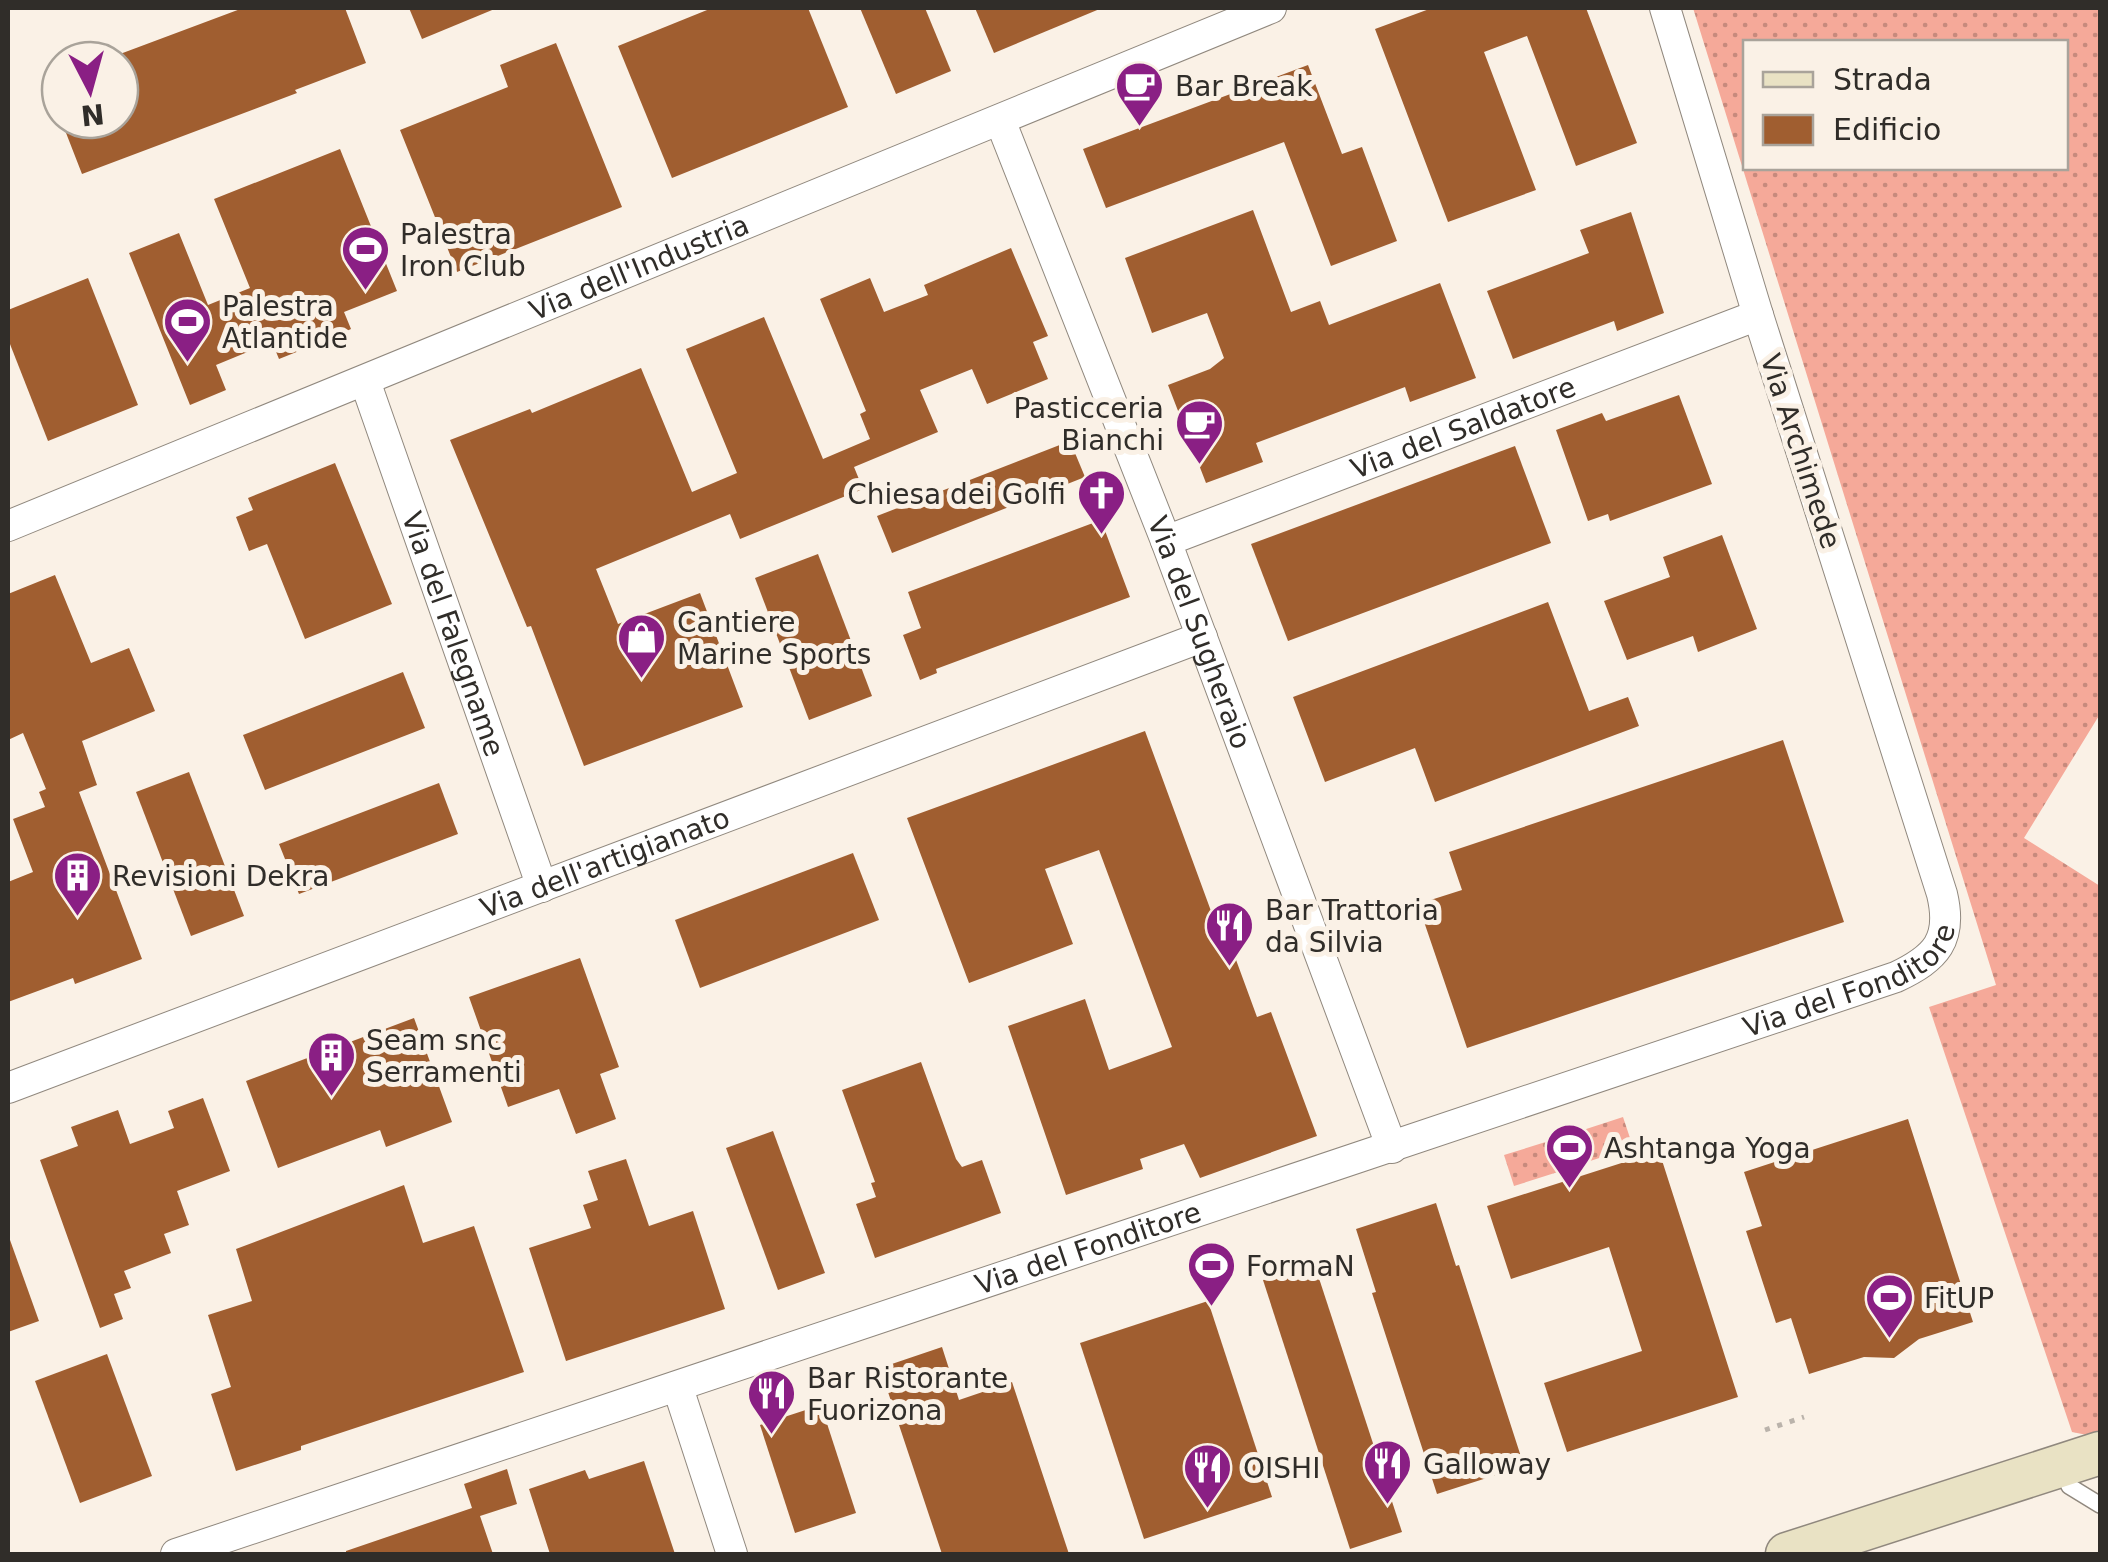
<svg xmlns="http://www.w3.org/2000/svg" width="2108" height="1562" font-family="'DejaVu Sans',sans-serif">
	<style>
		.grass { fill: url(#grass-dots); fill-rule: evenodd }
		.building { fill: #a05e30 }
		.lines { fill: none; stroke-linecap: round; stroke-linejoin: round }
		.lane-casing { stroke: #90887e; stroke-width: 18 }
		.street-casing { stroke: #90887e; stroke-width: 32 }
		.secondary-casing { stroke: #90887e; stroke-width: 45 }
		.path { stroke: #bab3ab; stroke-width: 5; stroke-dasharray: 5 8; stroke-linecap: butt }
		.lane { stroke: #fff; stroke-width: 15 }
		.street { stroke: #fff; stroke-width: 30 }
		.secondary { stroke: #e9e2c4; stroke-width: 42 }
		.labels { text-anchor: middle; stroke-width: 10; stroke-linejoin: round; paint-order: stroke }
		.poi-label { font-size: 28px; fill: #302d29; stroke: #faf1e6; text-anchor: start }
		.street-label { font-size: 28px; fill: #302d29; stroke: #faf1e6 }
	</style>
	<defs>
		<pattern id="grass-dots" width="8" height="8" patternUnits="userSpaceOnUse" patternTransform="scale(2.5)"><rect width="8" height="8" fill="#f5a999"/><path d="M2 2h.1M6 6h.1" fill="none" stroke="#c78a7d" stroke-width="1.8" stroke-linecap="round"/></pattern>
	</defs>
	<rect width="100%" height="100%" fill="#faf1e6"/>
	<g class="grass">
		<path d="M1693,8H2100V714L2024,838L2100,886V1431L2087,1435L2072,1432L1929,1007L1996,985ZM1746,42H2066V168H1746Z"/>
		<path d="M1623,1117L1633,1147L1587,1162L1577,1132Z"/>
		<path d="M1552,1140L1561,1171L1514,1186L1504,1155Z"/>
	</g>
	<g class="building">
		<path d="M243,8H345L366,63L295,90L297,93L82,174L61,120H120V54Z"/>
		<path d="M409,8H497L422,39Z"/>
		<path d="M712,8H808L848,107L672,178L618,46Z"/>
		<path d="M860,8H925L951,71L896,94Z"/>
		<path d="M975,8H1102L994,53Z"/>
		<path d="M1432,8H1586L1637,143L1576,166L1527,36L1484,52L1536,190L1448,222L1375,29Z"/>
		<path d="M556,43L622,207L457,272L400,130L508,87L500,65Z"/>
		<path d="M1308,65L1342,154L1362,147L1397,241L1331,266L1284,142L1106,208L1083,149Z"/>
		<path d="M340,149L397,291L344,312L351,329L329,339L279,359L272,342L216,365L226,390L190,405L129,253L179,233L208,305L250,288L214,199Z"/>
		<path d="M1253,210L1291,312L1320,301L1329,325L1440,283L1476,378L1410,402L1405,387L1256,443L1263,462L1206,483L1168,385L1210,369L1224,358L1207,313L1152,333L1125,258Z"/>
		<path d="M1631,212L1664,313L1617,331L1614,321L1513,359L1487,291L1589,253L1580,230Z"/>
		<path d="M1011,248L1048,336L1033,342L1048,379L987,404L972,369L920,390L938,432L854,467L863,489L740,539L730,514L596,569L618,624L700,593L743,707L584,766L531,626L527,627L450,440L530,409L532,413L641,368L692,492L737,473L686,349L764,317L823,459L870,439L860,414L866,411L820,299L870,278L884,312L928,295L924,285Z"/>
		<path d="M88,278L138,405L48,441L8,339V310Z"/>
		<path d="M1679,395L1712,484L1610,521L1608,514L1588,521L1556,430L1602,413L1606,421Z"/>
		<path d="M1070,441L1085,477L892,553L877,516Z"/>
		<path d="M1515,446L1551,543L1288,641L1251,544Z"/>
		<path d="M335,463L392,604L305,639L267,544L249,551L236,517L253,510L248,498Z"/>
		<path d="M1101,520L1130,597L936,669L937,673L920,680L903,635L921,628L908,592Z"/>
		<path d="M1722,535L1757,629L1698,652L1693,636L1627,660L1604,601L1670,577L1663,557Z"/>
		<path d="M818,554L872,696L809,720L755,578Z"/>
		<path d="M55,575L91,663L129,648L155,711L82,741L97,785L79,792L142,959L75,984L73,978L8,1002V882L33,872L13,819L45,807L39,792L46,789L23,733L8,740V594Z"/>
		<path d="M1548,602L1589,711L1628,697L1639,726L1435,802L1415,748L1325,782L1293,697Z"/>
		<path d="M403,672L425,728L265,790L243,735Z"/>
		<path d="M1145,731L1211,911L1217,908L1257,1017L1271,1012L1317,1136L1200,1178L1184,1144L1140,1159L1143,1169L1066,1195L1008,1026L1085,999L1109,1070L1172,1047L1099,850L1045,869L1073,944L969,983L907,818Z"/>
		<path d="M1783,740L1844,922L1467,1048L1418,904L1462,890L1449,852Z"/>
		<path d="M189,772L244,916L191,936L136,792Z"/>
		<path d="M439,783L458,834L299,894L279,844Z"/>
		<path d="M853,853L879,920L700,988L675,920Z"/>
		<path d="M580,958L619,1067L600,1074L616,1119L576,1134L559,1089L508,1107L469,997Z"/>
		<path d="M414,1018L452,1122L386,1147L380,1130L278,1168L246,1081Z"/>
		<path d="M921,1062L956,1159L962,1167L982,1160L1001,1213L875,1258L856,1204L876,1197L871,1183L875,1182L842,1090Z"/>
		<path d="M203,1098L230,1171L177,1191L189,1225L164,1234L171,1253L124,1271L131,1288L114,1294L123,1319L100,1328L40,1160L78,1146L71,1127L118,1110L130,1144L174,1128L168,1111Z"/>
		<path d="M1908,1119L1973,1322L1919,1339L1894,1358L1864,1357L1809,1374L1791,1318L1776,1323L1746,1231L1762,1226L1744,1172Z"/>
		<path d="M773,1131L825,1273L778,1290L726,1148Z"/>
		<path d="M1659,1151L1738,1397L1567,1452L1544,1383L1642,1351L1609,1247L1511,1279L1487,1206Z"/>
		<path d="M626,1159L649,1226L693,1211L725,1309L566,1361L529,1248L591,1228L583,1205L598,1200L588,1171Z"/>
		<path d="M404,1185L423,1243L474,1226L524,1372L301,1446V1450L236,1471L211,1394L231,1387L208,1315L252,1301L236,1249Z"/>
		<path d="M1436,1203L1456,1266L1459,1265L1524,1466L1437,1494L1372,1293L1376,1292L1356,1229Z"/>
		<path d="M10,1240L39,1321L8,1332V1241Z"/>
		<path d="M1314,1263L1402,1532L1350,1549L1263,1280Z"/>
		<path d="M1208,1301L1272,1497L1144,1539L1080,1343Z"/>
		<path d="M942,1347L959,1400L1012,1382L1069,1554H942L880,1368Z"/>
		<path d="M107,1354L152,1476L80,1503L35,1381Z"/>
		<path d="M821,1405L856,1513L795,1533L760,1425Z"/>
		<path d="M644,1461L675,1554H550L529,1489L585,1470L589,1479Z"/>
		<path d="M507,1469L517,1504L480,1516L493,1554H346V1551L472,1508L464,1484Z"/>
	</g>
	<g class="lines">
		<defs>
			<path id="lane" d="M2062,1468L2069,1486L2100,1505"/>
			<g id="street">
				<path id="s1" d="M1000,120L1166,541L1392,1148"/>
				<path id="s2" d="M365,381L542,887"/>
				<path id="s3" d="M8,526L1271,8"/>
				<path id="s4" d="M1166,541L1758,315"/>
				<path id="s5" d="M8,1088L1202,637"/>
				<path d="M678,1388L732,1554"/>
				<path id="s6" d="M176,1554L1896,977C1936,958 1953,940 1942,894L1758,315L1665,8"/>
			</g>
			<path id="secondary" d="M1787,1554L2100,1453"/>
		</defs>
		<use href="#lane" class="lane-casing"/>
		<use href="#street" class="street-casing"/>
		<use href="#secondary" class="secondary-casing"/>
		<path class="path" d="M1765,1430L1804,1417"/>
		<use href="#lane" class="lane"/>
		<use href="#street" class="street"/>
		<use href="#secondary" class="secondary"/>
	</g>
	<defs>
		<symbol id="cafe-pin" viewBox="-11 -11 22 30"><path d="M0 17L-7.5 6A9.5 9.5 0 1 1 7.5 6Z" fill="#8a1f84" stroke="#faf1e6"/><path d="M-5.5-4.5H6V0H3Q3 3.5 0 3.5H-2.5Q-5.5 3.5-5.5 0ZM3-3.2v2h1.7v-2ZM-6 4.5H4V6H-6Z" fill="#fff"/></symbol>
		<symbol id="stadium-pin" viewBox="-11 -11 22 30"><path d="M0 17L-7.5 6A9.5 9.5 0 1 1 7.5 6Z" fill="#8a1f84" stroke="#faf1e6"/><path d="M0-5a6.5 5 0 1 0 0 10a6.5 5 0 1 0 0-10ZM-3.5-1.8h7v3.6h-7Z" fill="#fff"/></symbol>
		<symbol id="church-pin" viewBox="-11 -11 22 30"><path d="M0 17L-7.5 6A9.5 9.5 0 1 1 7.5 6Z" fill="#8a1f84" stroke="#faf1e6"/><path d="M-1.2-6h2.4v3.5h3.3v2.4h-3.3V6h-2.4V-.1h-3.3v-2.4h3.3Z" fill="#fff"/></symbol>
		<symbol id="shop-pin" viewBox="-11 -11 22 30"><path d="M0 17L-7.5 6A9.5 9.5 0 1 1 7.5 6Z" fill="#8a1f84" stroke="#faf1e6"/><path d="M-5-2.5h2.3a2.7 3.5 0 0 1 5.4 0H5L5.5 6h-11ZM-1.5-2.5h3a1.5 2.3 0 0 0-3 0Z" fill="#fff"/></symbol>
		<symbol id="building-pin" viewBox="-11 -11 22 30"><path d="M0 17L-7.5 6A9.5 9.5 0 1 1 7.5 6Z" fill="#8a1f84" stroke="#faf1e6"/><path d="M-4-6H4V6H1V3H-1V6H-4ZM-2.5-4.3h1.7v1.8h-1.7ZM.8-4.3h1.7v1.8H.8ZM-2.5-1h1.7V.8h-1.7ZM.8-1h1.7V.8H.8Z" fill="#fff"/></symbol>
		<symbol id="restaurant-pin" viewBox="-11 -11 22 30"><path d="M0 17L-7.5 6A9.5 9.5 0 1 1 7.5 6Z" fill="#8a1f84" stroke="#faf1e6"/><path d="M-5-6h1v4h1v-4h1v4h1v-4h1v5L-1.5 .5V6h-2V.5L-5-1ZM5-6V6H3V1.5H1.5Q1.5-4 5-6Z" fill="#fff"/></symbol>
	</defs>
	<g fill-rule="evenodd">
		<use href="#cafe-pin" x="1112" y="58" width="55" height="75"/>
		<use href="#stadium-pin" x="338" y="222" width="55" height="75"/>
		<use href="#stadium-pin" x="160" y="294" width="55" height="75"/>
		<use href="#cafe-pin" x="1172" y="396" width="55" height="75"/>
		<use href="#church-pin" x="1074" y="466" width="55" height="75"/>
		<use href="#shop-pin" x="614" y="610" width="55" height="75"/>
		<use href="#building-pin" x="50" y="848" width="55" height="75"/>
		<use href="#restaurant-pin" x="1202" y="898" width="55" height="75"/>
		<use href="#building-pin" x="304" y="1028" width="55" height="75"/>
		<use href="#stadium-pin" x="1542" y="1120" width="55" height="75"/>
		<use href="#stadium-pin" x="1184" y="1238" width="55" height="75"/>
		<use href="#stadium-pin" x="1862" y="1270" width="55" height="75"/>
		<use href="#restaurant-pin" x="744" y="1366" width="55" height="75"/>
		<use href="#restaurant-pin" x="1360" y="1436" width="55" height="75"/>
		<use href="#restaurant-pin" x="1180" y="1440" width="55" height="75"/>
	</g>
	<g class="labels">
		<g class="poi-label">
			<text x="1175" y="96">Bar Break</text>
			<text x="400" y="244">Palestra<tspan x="400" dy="32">Iron Club</tspan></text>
			<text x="222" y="316">Palestra<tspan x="222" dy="32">Atlantide</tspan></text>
			<text x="1164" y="418" text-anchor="end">Pasticceria<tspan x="1164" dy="32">Bianchi</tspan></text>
			<text x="1066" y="504" text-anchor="end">Chiesa dei Golfi</text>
			<text x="677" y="632">Cantiere<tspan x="677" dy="32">Marine Sports</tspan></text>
			<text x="112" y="886">Revisioni Dekra</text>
			<text x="1265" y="920">Bar Trattoria<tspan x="1265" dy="32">da Silvia</tspan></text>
			<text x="366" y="1050">Seam snc<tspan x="366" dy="32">Serramenti</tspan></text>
			<text x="1604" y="1158">Ashtanga Yoga</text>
			<text x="1246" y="1276">FormaN</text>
			<text x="1924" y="1308">FitUP</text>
			<text x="807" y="1388">Bar Ristorante<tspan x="807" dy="32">Fuorizona</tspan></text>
			<text x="1423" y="1474">Galloway</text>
			<text x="1243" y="1478">OISHI</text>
		</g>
		<g class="street-label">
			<text dy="10" stroke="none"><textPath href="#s3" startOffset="682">Via dell'Industria</textPath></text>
			<text dy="10" stroke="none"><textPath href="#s4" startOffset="318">Via del Saldatore</textPath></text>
			<text transform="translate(1801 451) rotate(72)" y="10">Via Archimede</text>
			<text dy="10" stroke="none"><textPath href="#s1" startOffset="550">Via del Sugheraio</textPath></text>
			<text dy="10" stroke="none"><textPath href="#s2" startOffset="268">Via del Falegname</textPath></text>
			<text dy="10" stroke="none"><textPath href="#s5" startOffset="638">Via dell'artigianato</textPath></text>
			<text dy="10" stroke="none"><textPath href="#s6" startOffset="1772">Via del Fonditore</textPath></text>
			<text dy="10" stroke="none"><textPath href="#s6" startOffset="962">Via del Fonditore</textPath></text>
		</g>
	</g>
	<rect width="2108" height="1562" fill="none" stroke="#302d29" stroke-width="20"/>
	<rect x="1743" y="40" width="325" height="130" fill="#faf1e6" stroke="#a9a39a" stroke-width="2.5"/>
	<rect x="1763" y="72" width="50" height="15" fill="#e9e2c4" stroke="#a9a39a" stroke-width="2.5"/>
	<text x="1833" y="90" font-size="30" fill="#302d29">Strada</text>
	<rect x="1763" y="115" width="50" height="30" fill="#a05e30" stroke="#a9a39a" stroke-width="2.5"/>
	<text x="1833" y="140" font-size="30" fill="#302d29">Edificio</text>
	<g transform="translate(90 90) rotate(174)"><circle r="48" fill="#faf1e6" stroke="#a9a39a" stroke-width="2.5"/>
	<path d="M0-8L18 38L0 25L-18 38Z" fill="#8a1f84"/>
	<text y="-15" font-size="28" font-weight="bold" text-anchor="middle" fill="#302d29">N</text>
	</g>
</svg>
